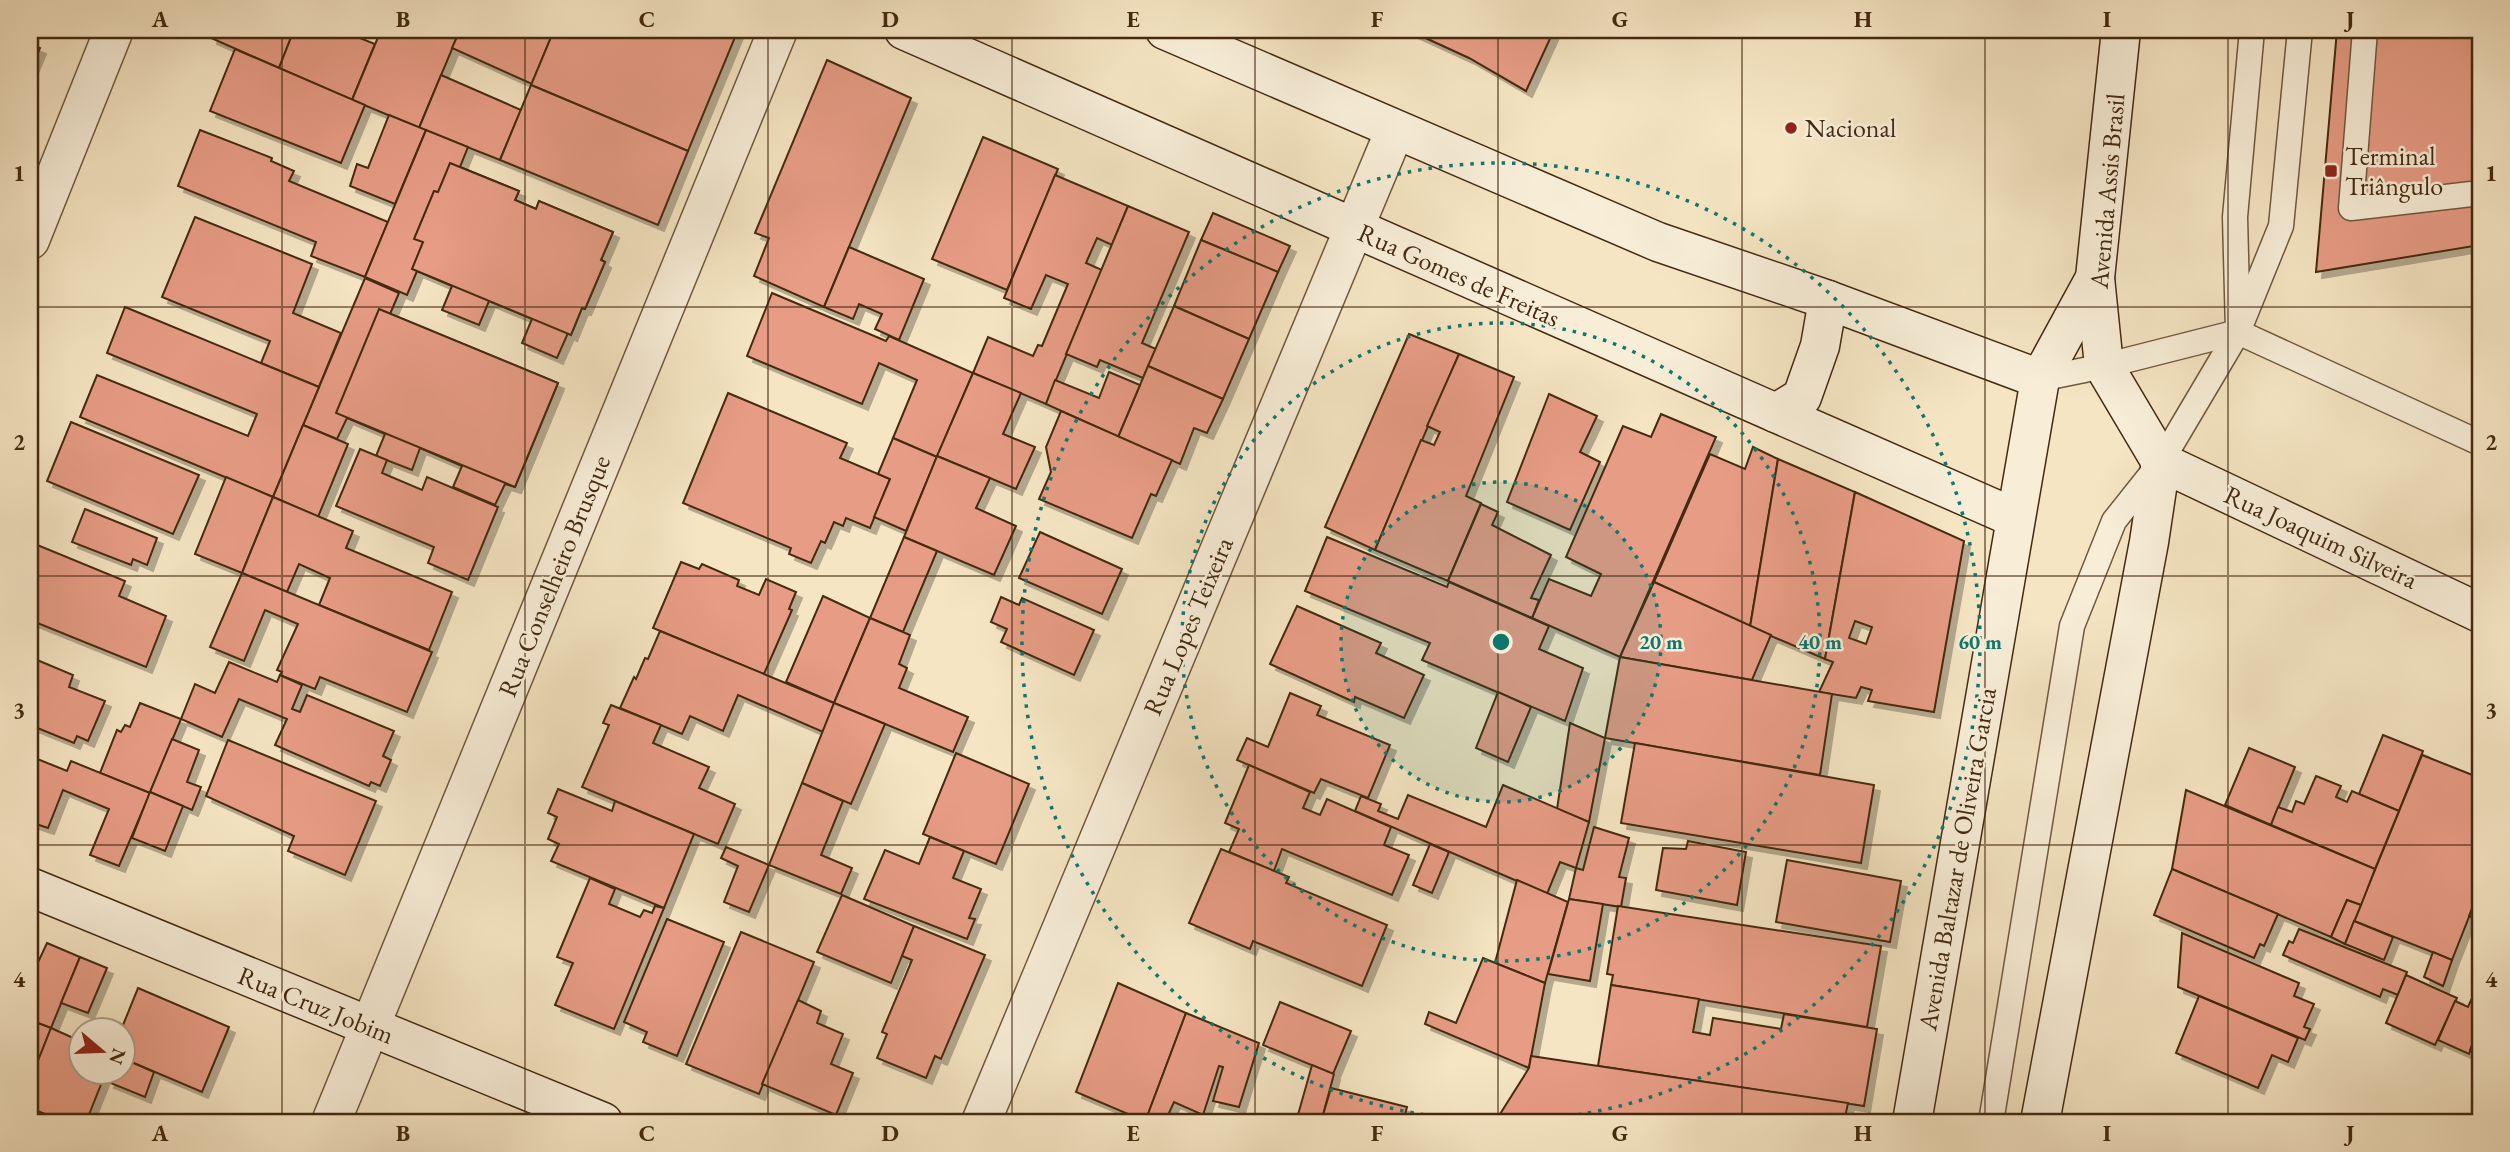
<svg xmlns="http://www.w3.org/2000/svg" width="2510" height="1152" font-family="'EB Garamond',serif">
	<style>
		.building { fill: #e79c85; stroke: #442a10; stroke-width: 2; fill-rule: evenodd; filter: url(#shadow) }
		.lines { fill: none; stroke-linecap: round; stroke-linejoin: round }
		.lane-casing { stroke: #70593d; stroke-width: 27 }
		.street-casing { stroke: #70593d; stroke-width: 41 }
		.secondary-casing { stroke: #442a10; stroke-width: 41 }
		.lane { stroke: #f8eed8; stroke-width: 24 }
		.street { stroke: #f8eed8; stroke-width: 38 }
		.secondary { stroke: #f8eed8; stroke-width: 38 }
		.grid { fill: none; stroke: #442a10; stroke-width: 2; stroke-opacity: 0.55 }
		.ring { fill: none; stroke: #0f766e; stroke-width: 3.5; stroke-dasharray: 3.5 7 }
		.poi-dot { fill: #8f2418; stroke: #f8eed8; stroke-width: 2.5 }
		.labels { text-anchor: middle; stroke-width: 5; stroke-linejoin: round; paint-order: stroke }
		.poi-label { font-size: 26px; fill: #442a10; stroke: #f8eed8; text-anchor: start }
		.street-label { font-size: 26px; fill: #442a10; stroke: #f8eed8 }
		.centre { fill: #0f766e; stroke: #f8eed8; stroke-width: 3.5 }
		.ring-label { font-size: 21px; text-anchor: middle; font-weight: bold; fill: #0f766e; stroke: #f8eed8; stroke-width: 5; stroke-linejoin: round; paint-order: stroke }
		.neatline { fill: none; stroke: #442a10; stroke-width: 2.5 }
		.grid-label { font-size: 23px; text-anchor: middle; font-weight: bold; fill: #442a10 }
	</style>
	<defs>
		<filter id="shadow"><feDropShadow dx="6" dy="6" stdDeviation="0" flood-color="#0004"/></filter>
	</defs>
	<rect width="100%" height="100%" fill="#f5e5c3"/>
	<filter id="stains"><feTurbulence type="fractalNoise" baseFrequency=".00286" numOctaves="4"/><feColorMatrix values="0 0 0 0 .2 0 0 0 0 .09 0 0 0 0 .02 0 0 0 .5 -.17"/></filter>
	<radialGradient id="worn" r=".72"><stop offset=".6" stop-color="#630" stop-opacity="0"/><stop offset="1" stop-color="#630" stop-opacity=".3"/></radialGradient>
	<g class="building">
		<path d="M214,30H294L279,68L211,38Z"/>
		<path d="M294,30H340L375,44L352,100L279,68Z"/>
		<path d="M381,30H460L419,128L352,100Z"/>
		<path d="M460,30H554L532,84L452,48Z"/>
		<path d="M554,30H738L688,151L531,85Z"/>
		<path d="M1408,30H1554L1526,91L1469,58Z"/>
		<path d="M2337,30H2480V245L2316,272Z"/>
		<path d="M30,44L40,48L30,72Z"/>
		<path d="M235,49L365,105L341,163L210,111Z"/>
		<path d="M827,60L911,98L824,307L754,276L769,238L755,233Z"/>
		<path d="M441,75L521,110L500,160L419,128Z"/>
		<path d="M531,85L688,151L658,225L500,160Z"/>
		<path d="M389,115L426,130L395,204L350,186L357,164L368,168Z"/>
		<path d="M200,130L272,158L271,161L294,171L289,181L388,222L365,277L311,256L316,242L178,186Z"/>
		<path d="M426,130L468,147L460,167L519,191L515,200L536,209L539,201L613,232L601,260L605,262L585,309L582,308L571,335L568,333L557,358L522,343L532,319L489,301L479,325L442,310L452,286L417,271L407,295L365,277Z"/>
		<path d="M983,137L1058,169L1007,290L932,259Z"/>
		<path d="M450,163L519,191L515,200L536,209L539,201L613,232L601,260L605,262L585,309L582,308L571,335L412,269L423,242L414,239L434,191L438,192Z"/>
		<path d="M1055,175L1128,206L1112,245L1097,238L1086,263L1102,270L1046,404L973,373L988,337L1033,356L1038,345L1042,346L1068,284L1046,275L1031,309L1004,298Z"/>
		<path d="M1128,206L1189,232L1142,343L1156,349L1143,378L1100,360L1097,367L1066,354Z"/>
		<path d="M1213,213L1290,246L1278,272L1201,240Z"/>
		<path d="M195,217L312,264L293,313L341,333L319,387L261,363L270,341L162,297Z"/>
		<path d="M1201,240L1278,272L1249,339L1174,306Z"/>
		<path d="M849,247L924,279L899,340L875,329L882,314L859,304L853,319L824,307Z"/>
		<path d="M365,278L399,293L390,314L558,383L515,487L505,484L495,505L453,487L462,466L420,448L412,470L376,456L385,434L347,418L337,439L303,425Z"/>
		<path d="M772,293L886,341L889,336L973,373L937,457L893,438L917,380L879,363L862,404L747,356Z"/>
		<path d="M1174,306L1249,339L1223,399L1148,366Z"/>
		<path d="M125,307L319,387L273,497L80,417L97,375L248,436L257,414L107,353Z"/>
		<path d="M379,309L558,383L515,487L336,413Z"/>
		<path d="M1409,334L1459,354L1375,550L1325,527Z"/>
		<path d="M1459,354L1514,377L1466,496L1481,503L1448,581L1375,550L1421,440L1434,445L1440,432L1427,426Z"/>
		<path d="M1148,366L1223,399L1207,433L1194,428L1180,464L1118,437Z"/>
		<path d="M1109,372L1140,385L1118,437L1046,404L1055,380L1099,398Z"/>
		<path d="M973,373L1021,393L1003,434L1035,447L1016,489L937,456Z"/>
		<path d="M728,393L847,443L840,458L890,479L870,528L846,518L843,526L834,522L825,543L821,541L811,563L789,554L791,548L683,503Z"/>
		<path d="M1549,394L1597,416L1580,452L1600,462L1570,530L1507,502Z"/>
		<path d="M1061,411L1172,460L1156,496L1151,494L1132,538L1039,499L1051,472L1046,447Z"/>
		<path d="M1661,414L1716,437L1620,657L1532,618L1549,579L1591,596L1601,574L1566,557L1623,426L1651,437Z"/>
		<path d="M71,422L199,475L173,534L47,481Z"/>
		<path d="M303,425L348,444L318,517L273,497Z"/>
		<path d="M893,438L937,457L906,531L874,517L890,479L878,474Z"/>
		<path d="M1753,447L1778,459L1750,627L1654,582L1710,454L1745,469Z"/>
		<path d="M360,449L387,460L382,473L422,490L427,477L498,507L468,580L428,563L434,547L336,506Z"/>
		<path d="M937,456L990,478L976,508L1016,526L994,575L904,537Z"/>
		<path d="M1778,459L1855,492L1825,659L1750,627Z"/>
		<path d="M226,477L273,497L242,573L195,554Z"/>
		<path d="M1855,492L1964,541L1934,712L1868,701L1872,690L1861,687L1856,698L1819,692L1833,662L1825,659ZM1855,621L1872,627L1866,644L1849,638Z"/>
		<path d="M273,497L353,531L346,548L452,592L429,650L319,605L330,578L299,564L287,592L242,573Z"/>
		<path d="M1481,504L1498,512L1492,525L1551,555L1531,598L1539,600L1532,618L1448,581Z"/>
		<path d="M85,509L157,538L147,565L133,559L131,565L72,542Z"/>
		<path d="M1040,532L1122,569L1102,614L1019,578Z"/>
		<path d="M904,537L937,551L903,632L870,618Z"/>
		<path d="M1327,537L1447,587L1449,582L1549,626L1539,649L1583,668L1565,721L1422,660L1430,643L1305,591Z"/>
		<path d="M30,542L125,581L119,596L166,616L146,667L30,620Z"/>
		<path d="M681,562L699,569L702,564L739,580L737,586L759,595L766,579L796,592L789,609L792,610L764,674L653,628Z"/>
		<path d="M242,573L432,652L407,712L320,677L315,689L280,675L282,672L277,670L298,624L265,610L244,661L210,647Z"/>
		<path d="M1654,582L1771,635L1752,680L1620,657Z"/>
		<path d="M823,596L870,618L834,703L786,682Z"/>
		<path d="M1001,597L1019,605L1022,598L1094,630L1074,675L1001,642L1007,629L991,622Z"/>
		<path d="M1297,606L1381,643L1376,653L1424,675L1404,718L1355,697L1354,702L1270,664Z"/>
		<path d="M870,618L910,635L899,664L907,668L899,688L968,717L953,752L834,703Z"/>
		<path d="M660,631L834,703L823,732L738,695L723,731L690,716L682,734L620,708L634,677L636,679L645,658L648,659Z"/>
		<path d="M30,657L73,675L69,687L105,701L88,741L77,736L74,743L30,725Z"/>
		<path d="M1620,657L1832,694L1820,775L1605,738Z"/>
		<path d="M229,662L277,682L280,675L302,685L292,709L300,712L307,695L394,731L383,756L391,760L380,786L371,782L369,786L275,745L287,719L239,699L222,737L181,719L195,684L215,693Z"/>
		<path d="M1498,692L1531,707L1508,762L1476,748Z"/>
		<path d="M1290,693L1321,706L1317,715L1390,745L1368,798L1321,779L1314,793L1237,760L1247,738L1268,747Z"/>
		<path d="M140,703L181,719L150,793L100,773L117,730L121,732L125,725L130,727Z"/>
		<path d="M834,703L885,724L851,804L802,783Z"/>
		<path d="M611,705L661,725L653,743L709,767L699,788L735,804L718,844L582,787L609,725L603,723Z"/>
		<path d="M1570,723L1605,738L1589,822L1557,809Z"/>
		<path d="M2383,735L2423,751L2399,811L2359,794Z"/>
		<path d="M172,739L199,750L187,782L201,787L192,810L150,792Z"/>
		<path d="M228,740L376,801L345,875L288,851L294,836L206,796Z"/>
		<path d="M1635,743L1874,785L1861,863L1621,823Z"/>
		<path d="M2249,748L2295,767L2271,825L2225,805Z"/>
		<path d="M956,753L1029,784L996,864L923,834Z"/>
		<path d="M2422,755L2480,778V889L2452,960L2354,921Z"/>
		<path d="M30,756L67,771L71,761L150,793L119,866L90,855L109,809L63,790L48,828L30,822Z"/>
		<path d="M1249,765L1310,792L1303,808L1320,815L1327,799L1391,827L1384,845L1409,855L1392,895L1282,849L1274,871L1229,852L1239,829L1225,823Z"/>
		<path d="M2316,776L2341,786L2336,797L2347,802L2352,791L2399,811L2375,869L2271,825L2278,807L2292,812L2296,801L2304,804Z"/>
		<path d="M802,783L843,801L821,855L852,868L841,894L769,865Z"/>
		<path d="M1503,785L1589,822L1576,868L1560,862L1547,894L1355,811L1361,796L1381,804L1378,811L1398,819L1408,795L1486,827Z"/>
		<path d="M558,789L612,811L615,801L694,834L664,908L551,861L559,844L548,839L557,817L548,813Z"/>
		<path d="M2186,790L2375,869L2361,905L2347,900L2331,937L2172,869Z"/>
		<path d="M150,792L183,806L165,851L132,838Z"/>
		<path d="M1594,827L1629,838L1619,877L1626,878L1621,907L1569,899L1576,868L1583,870Z"/>
		<path d="M930,837L964,851L953,878L981,889L969,918L975,919L967,939L864,899L885,850L919,864Z"/>
		<path d="M1688,841L1746,852L1737,905L1656,890L1663,848L1686,849Z"/>
		<path d="M1430,844L1449,852L1432,893L1413,885Z"/>
		<path d="M726,847L769,865L749,912L724,902L738,866L721,858Z"/>
		<path d="M1221,849L1289,877L1286,883L1387,925L1362,986L1253,941L1250,949L1189,923Z"/>
		<path d="M1787,860L1901,881L1890,942L1776,922Z"/>
		<path d="M2172,869L2278,914L2264,946L2260,944L2254,958L2154,915Z"/>
		<path d="M590,878L615,889L609,904L640,917L644,910L652,913L655,906L664,908L614,1029L555,1005L573,963L557,957Z"/>
		<path d="M1517,880L1568,902L1545,983L1495,963Z"/>
		<path d="M2480,889V921L2469,916Z"/>
		<path d="M842,895L914,926L891,983L817,952Z"/>
		<path d="M1569,899L1603,904L1590,981L1548,974Z"/>
		<path d="M2347,900L2361,905L2345,944L2331,937Z"/>
		<path d="M1618,906L1881,946L1867,1027L1611,985L1613,975L1607,974Z"/>
		<path d="M667,919L724,942L677,1056L643,1042L647,1032L624,1022Z"/>
		<path d="M2354,921L2393,937L2384,960L2345,944Z"/>
		<path d="M914,926L985,955L941,1059L935,1056L926,1078L877,1058L887,1034L882,1032L912,960L902,956Z"/>
		<path d="M2299,929L2407,972L2398,995L2383,989L2380,997L2283,955L2289,941L2293,943Z"/>
		<path d="M741,932L814,962L759,1094L686,1064Z"/>
		<path d="M2182,933L2299,983L2294,996L2314,1004L2304,1027L2310,1029L2305,1040L2178,987Z"/>
		<path d="M47,943L80,957L51,1028L30,1020V969L34,971Z"/>
		<path d="M2433,952L2452,960L2443,986L2424,977Z"/>
		<path d="M80,957L107,968L88,1013L61,1003Z"/>
		<path d="M1483,958L1545,983L1529,1068L1425,1024L1429,1012L1456,1023Z"/>
		<path d="M2406,975L2457,998L2435,1045L2386,1023Z"/>
		<path d="M1118,983L1186,1013L1145,1122H1131L1133,1116L1076,1092Z"/>
		<path d="M1611,985L1699,999L1693,1032L1710,1035L1713,1018L1781,1029L1784,1014L1877,1029L1864,1106L1598,1066Z"/>
		<path d="M138,988L229,1027L202,1092L122,1058L121,1030Z"/>
		<path d="M2199,996L2298,1038L2288,1062L2272,1055L2258,1088L2176,1053Z"/>
		<path d="M2472,998L2480,1002V1026L2469,1054L2438,1040L2455,1001L2468,1007Z"/>
		<path d="M798,1000L821,1011L817,1023L843,1034L831,1064L853,1073L836,1115L762,1084Z"/>
		<path d="M1280,1002L1351,1031L1333,1074L1263,1045Z"/>
		<path d="M1186,1013L1259,1043L1239,1107L1213,1101L1223,1067L1219,1066L1203,1115L1174,1102L1165,1122H1145Z"/>
		<path d="M30,1020L51,1028L30,1081Z"/>
		<path d="M2480,1026V1055L2470,1050Z"/>
		<path d="M51,1028L80,1041V1072H106L86,1122H64L30,1108V1081Z"/>
		<path d="M1531,1056L1848,1103L1844,1122H1495L1529,1068Z"/>
		<path d="M122,1058L154,1072L145,1097L108,1082L112,1072H122Z"/>
		<path d="M1312,1065L1334,1074L1321,1122H1296Z"/>
		<path d="M1331,1088L1407,1107L1403,1122H1321Z"/>
		<path d="M30,1108L57,1119L56,1122H30Z"/>
	</g>
	<g class="lines">
		<defs>
			<g id="lane">
				<path d="M2300,30L2281,226L2238,332L2480,443"/>
				<path d="M2365,30L2351,208L2480,193"/>
				<path d="M2040,379L2104,366L2238,332"/>
				<path d="M1991,1122L2072,626L2114,521L2161,462L2238,332L2235,217L2252,30"/>
			</g>
			<g id="street">
				<path d="M30,240L114,30"/>
				<path d="M331,1122L778,30"/>
				<path d="M981,1122L1395,130"/>
			</g>
			<g id="secondary">
				<path d="M904,30L2015,518"/>
				<path d="M1165,30L1658,242L1828,300L2040,379"/>
				<path d="M2121,30L2095,278L2104,366L2161,462"/>
				<path d="M1776,413L1802,397L1820,346L1828,300"/>
				<path d="M2161,462L2480,613"/>
				<path d="M30,887L603,1122"/>
				<path d="M1912,1122L2040,379L2095,278"/>
				<path d="M2040,1122L2149,542L2161,462"/>
			</g>
		</defs>
		<use href="#lane" class="lane-casing"/>
		<use href="#street" class="street-casing"/>
		<use href="#secondary" class="secondary-casing"/>
		<use href="#lane" class="lane"/>
		<use href="#street" class="street"/>
		<use href="#secondary" class="secondary"/>
	</g>
	<path class="grid" d="M282,30V1122M525,30V1122M768,30V1122M1012,30V1122M1255,30V1122M1498,30V1122M1742,30V1122M1985,30V1122M2228,30V1122M30,307H2480M30,576H2480M30,845H2480"/>
	<circle cx="1501" cy="642" r="160" fill="#0f766e" fill-opacity=".12"/>
	<g class="ring">
		<circle cx="1501" cy="642" r="160"/>
		<circle cx="1501" cy="642" r="319"/>
		<circle cx="1501" cy="642" r="479"/>
	</g>
	<g class="poi-dot">
		<circle cx="1791" cy="128" r="7"/>
		<rect x="2324" y="164" width="14" height="14" rx="3.5"/>
	</g>
	<g class="labels">
		<g class="poi-label">
			<text x="1805" y="137">Nacional</text>
			<text x="2345" y="165">Terminal<tspan x="2345" dy="30">Triângulo</tspan></text>
		</g>
		<g class="street-label">
			<text transform="translate(2107 191) rotate(-85)" y="9">Avenida Assis Brasil</text>
			<text transform="translate(1459 275) rotate(24)" y="9">Rua Gomes de Freitas</text>
			<text transform="translate(2321 537) rotate(25)" y="9">Rua Joaquim Silveira</text>
			<text transform="translate(554 576) rotate(-68)" y="9">Rua Conselheiro Brusque</text>
			<text transform="translate(1188 626) rotate(-67)" y="9">Rua Lopes Teixeira</text>
			<text transform="translate(1957 859) rotate(-80)" y="9">Avenida Baltazar de Oliveira Garcia</text>
			<text transform="translate(316 1005) rotate(22)" y="9">Rua Cruz Jobim</text>
		</g>
	</g>
	<circle cx="1501" cy="642" r="10" class="centre"/>
	<g class="ring-label">
		<text x="1661" y="649">20 m</text>
		<text x="1820" y="649">40 m</text>
		<text x="1980" y="649">60 m</text>
	</g>
	<rect width="2510" height="1152" fill="none" stroke="#f5e5c3" stroke-width="77"/>
	<g transform="translate(102 1051) rotate(109)"><circle r="33" fill="#f8eed8" stroke="#b0a088" stroke-width="2"/>
	<path d="M0-5L12 26L0 18L-12 26Z" fill="#8f2418"/>
	<text y="-10" font-size="19" font-weight="bold" text-anchor="middle" fill="#442a10">N</text>
	</g>
	<rect x="38" y="38" width="2434" height="1076" class="neatline"/>
	<g class="grid-label">
		<text x="160" y="27">A</text>
		<text x="403" y="27">B</text>
		<text x="647" y="27">C</text>
		<text x="890" y="27">D</text>
		<text x="1133" y="27">E</text>
		<text x="1377" y="27">F</text>
		<text x="1620" y="27">G</text>
		<text x="1863" y="27">H</text>
		<text x="2107" y="27">I</text>
		<text x="2350" y="27">J</text>
		<text x="19" y="181">1</text>
		<text x="2491" y="181">1</text>
		<text x="19" y="450">2</text>
		<text x="2491" y="450">2</text>
		<text x="19" y="718">3</text>
		<text x="2491" y="718">3</text>
		<text x="19" y="987">4</text>
		<text x="2491" y="987">4</text>
		<text x="160" y="1141">A</text>
		<text x="403" y="1141">B</text>
		<text x="647" y="1141">C</text>
		<text x="890" y="1141">D</text>
		<text x="1133" y="1141">E</text>
		<text x="1377" y="1141">F</text>
		<text x="1620" y="1141">G</text>
		<text x="1863" y="1141">H</text>
		<text x="2107" y="1141">I</text>
		<text x="2350" y="1141">J</text>
	</g>
	<rect width="100%" height="100%" filter="url(#stains)"/>
	<rect width="100%" height="100%" fill="url(#worn)"/>
</svg>
